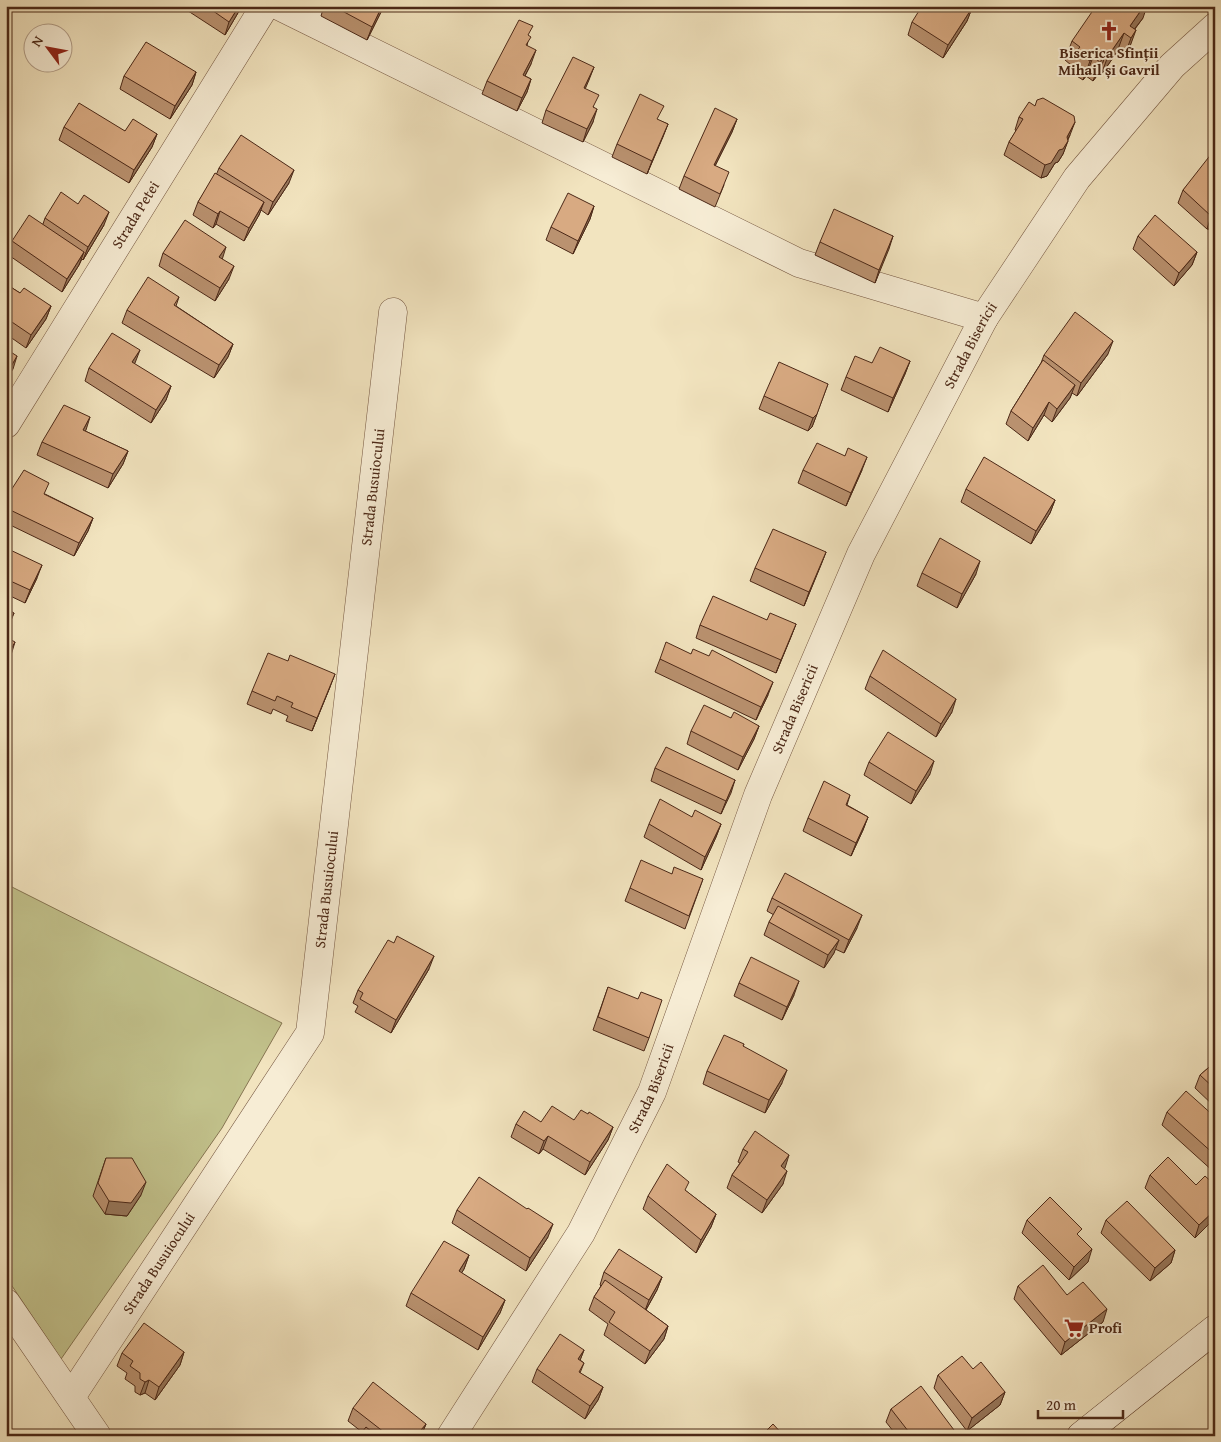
<svg xmlns="http://www.w3.org/2000/svg" width="1221" height="1442" font-family="'Gentium Book Plus',serif">
	<style>
		.green { fill: #c2c28c; stroke: #867552 }
		.lines { fill: none; stroke-linecap: round; stroke-linejoin: round }
		.minor-casing { stroke: #755741; stroke-width: 29 }
		.secondary-casing { stroke: #4b2817; stroke-width: 29 }
		.minor { stroke: #f7edd5; stroke-width: 28 }
		.secondary { stroke: #f7edd5; stroke-width: 28 }
		.wall { fill: #ba9270; stroke: #4b2817 }
		.shaded-wall { fill: #97775b; stroke: #4b2817 }
		.building { fill: #d8aa82; stroke: #4b2817 }
		.labels { text-anchor: middle; stroke-width: 4; stroke-linejoin: round; paint-order: stroke }
		.poi-label { font-size: 15px; font-weight: bold; fill: #4b2817; stroke: #f7edd5 }
		.street-label { font-size: 15px; fill: #4b2817; stroke: #f7edd5 }
	</style>
	<rect width="100%" height="100%" fill="#f2e4bf"/>
	<filter id="stains"><feTurbulence type="fractalNoise" baseFrequency=".004" numOctaves="4"/><feColorMatrix values="0 0 0 0 .2 0 0 0 0 .09 0 0 0 0 .02 0 0 0 .5 -.17"/></filter>
	<radialGradient id="worn" r=".72"><stop offset=".6" stop-color="#630" stop-opacity="0"/><stop offset="1" stop-color="#630" stop-opacity=".3"/></radialGradient>
	<path class="green" d="M6,884L282,1023L222,1128L61,1359L6,1277Z"/>
	<g class="lines">
		<defs>
			<g id="minor">
				<path d="M279,6L799,263L984,318"/>
				<path id="s1" d="M6,424L265,6"/>
				<path d="M6,1303L97,1436"/>
				<path id="s2" d="M71,1397L310,1033L393,312"/>
				<path id="s3" d="M451,1436L581,1233L652,1092L758,795L861,554L984,318L1077,178L1172,66L1215,27"/>
			</g>
			<path id="secondary" d="M1081,1436L1215,1329"/>
		</defs>
		<use href="#minor" class="minor-casing"/>
		<use href="#secondary" class="secondary-casing"/>
		<use href="#minor" class="minor"/>
		<use href="#secondary" class="secondary"/>
	</g>
	<g class="wall">
		<path d="M183,6H242L225,35L182,7Z"/>
		<path d="M324,6H384L367,40L321,16Z"/>
		<path d="M972,8L967,21L943,58L908,35L912,22Z"/>
		<path d="M1143,18L1135,29L1129,49L1124,57L1117,52L1101,75L1099,73L1093,81L1086,76L1083,80L1069,71L1071,65L1065,60L1072,41Z"/>
		<path d="M529,36L527,46L531,64L525,76L531,79L527,92L517,111L482,94L487,81Z"/>
		<path d="M594,67L585,88L594,108L593,122L583,142L542,123L546,110Z"/>
		<path d="M196,72L192,85L170,119L120,89L124,76Z"/>
		<path d="M1019,117L1070,135L1068,140L1063,154L1058,162L1055,163L1047,176L1041,178L1004,155L1009,142L1016,131L1015,130Z"/>
		<path d="M737,119L732,132L715,166L724,185L715,207L679,189L684,176Z"/>
		<path d="M658,120L668,124L647,174L612,157L617,144Z"/>
		<path d="M64,127L125,131L157,134L152,147L129,183L59,140Z"/>
		<path d="M1215,144V153L1212,151Z"/>
		<path d="M1215,156V229H1207L1178,203L1183,190Z"/>
		<path d="M219,168L289,183L268,215L261,210L259,215L244,241L216,224L213,228L193,215L198,202L217,173Z"/>
		<path d="M594,206L590,219L573,254L546,240L551,227Z"/>
		<path d="M45,218L104,225L83,260L82,259L79,265L62,292L7,254L12,241L43,224Z"/>
		<path d="M893,236L875,283L815,255L820,242Z"/>
		<path d="M1138,236L1197,252L1192,265L1174,286L1133,249Z"/>
		<path d="M163,253L229,279L215,301L159,266Z"/>
		<path d="M6,284L20,293L51,306L46,319L26,348L6,334Z"/>
		<path d="M179,297L176,306L233,344L228,357L214,378L122,323L127,310Z"/>
		<path d="M1108,354L1077,396L1072,393L1070,398L1052,422L1044,415L1028,441L1006,424L1011,411L1041,363L1044,355Z"/>
		<path d="M910,361L905,374L888,412L841,390L846,377L872,363Z"/>
		<path d="M89,368L171,386L166,400L151,423L85,381Z"/>
		<path d="M828,384L812,427L808,431L759,409L764,396Z"/>
		<path d="M85,431L128,451L123,464L108,488L37,455L42,442Z"/>
		<path d="M845,456L862,470L846,506L798,483L803,470Z"/>
		<path d="M966,489L1055,500L1050,513L1031,544L961,502Z"/>
		<path d="M45,494L93,518L88,531L74,556L6,523V498Z"/>
		<path d="M6,548L37,578L25,603L6,594Z"/>
		<path d="M826,552L804,606L750,581L755,568Z"/>
		<path d="M922,573L976,574L957,608L917,586Z"/>
		<path d="M767,620L796,624L776,673L696,638L700,625Z"/>
		<path d="M660,659L768,695L756,720L655,672Z"/>
		<path d="M288,661L330,687L312,731L286,721L288,716L273,709L271,714L247,704L252,691Z"/>
		<path d="M870,676L952,712L936,737L865,689Z"/>
		<path d="M731,718L759,726L754,739L738,770L687,744L691,731Z"/>
		<path d="M869,762L930,774L911,804L864,775Z"/>
		<path d="M655,768L735,780L721,814L651,781Z"/>
		<path d="M850,795L847,805L868,817L863,830L851,856L803,831L808,818Z"/>
		<path d="M692,817L721,824L716,837L701,870L644,837L649,824Z"/>
		<path d="M672,874L703,879L685,929L625,901L630,888Z"/>
		<path d="M772,898L857,928L844,953L835,949L834,953L824,968L764,935L769,922L774,915L767,911Z"/>
		<path d="M429,969L391,1033L355,1012L358,1006L353,1003L358,990Z"/>
		<path d="M739,983L794,995L782,1020L734,996Z"/>
		<path d="M608,987L649,1038L644,1051L593,1030Z"/>
		<path d="M744,1044L743,1046L782,1083L765,1113L703,1084L707,1071Z"/>
		<path d="M1215,1062V1107L1195,1088L1200,1075Z"/>
		<path d="M1167,1112L1215,1117V1173L1162,1125Z"/>
		<path d="M574,1120L613,1127L608,1140L585,1175L543,1149L539,1154L511,1137L516,1124Z"/>
		<path d="M743,1149L784,1169L783,1184L762,1213L727,1188L732,1175L740,1163L738,1162Z"/>
		<path d="M106,1158L141,1195L127,1216L105,1214L93,1196Z"/>
		<path d="M1150,1175L1196,1185H1215L1195,1238L1145,1188Z"/>
		<path d="M686,1191L716,1214L711,1227L696,1253L643,1209L648,1196Z"/>
		<path d="M457,1210L548,1237L526,1271L452,1223Z"/>
		<path d="M1027,1220L1079,1236L1088,1262L1069,1280L1022,1233Z"/>
		<path d="M1106,1220L1175,1250L1171,1263L1150,1281L1101,1233Z"/>
		<path d="M469,1255L464,1269L461,1273L505,1300L500,1313L478,1350L406,1306L411,1293Z"/>
		<path d="M604,1272L662,1277L657,1290L646,1310L668,1326L664,1339L645,1364L604,1335L608,1324L589,1310L594,1297L601,1286L600,1285Z"/>
		<path d="M1018,1286L1067,1295L1103,1322L1061,1355L1014,1299Z"/>
		<path d="M584,1350L580,1360L584,1363L580,1373L603,1387L598,1400L585,1419L532,1382L537,1369Z"/>
		<path d="M184,1352L180,1365L155,1400L145,1393L140,1395L135,1392V1386L125,1379L127,1373L117,1366L122,1353Z"/>
		<path d="M938,1375L1005,1392L1000,1405L967,1431L934,1388Z"/>
		<path d="M353,1408L426,1424L421,1436H359L362,1432L348,1421Z"/>
		<path d="M891,1409L952,1436H897L886,1422Z"/>
	</g>
	<g class="shaded-wall">
		<path d="M239,6H242L225,35L229,22Z"/>
		<path d="M382,6H384L367,40L372,27Z"/>
		<path d="M1144,6H1147L1143,18L1129,36L1130,26Z"/>
		<path d="M972,8L967,21L943,58L948,45Z"/>
		<path d="M1136,30L1129,49L1124,57L1131,38Z"/>
		<path d="M1124,33L1117,52L1101,75L1108,56Z"/>
		<path d="M536,50L531,64L518,89L523,75Z"/>
		<path d="M1106,54L1099,73L1093,81L1100,62Z"/>
		<path d="M1093,57L1086,76L1083,80L1090,61Z"/>
		<path d="M594,67L589,80L580,101L584,88Z"/>
		<path d="M196,72L192,85L170,119L175,106Z"/>
		<path d="M531,79L527,92L517,111L522,98Z"/>
		<path d="M597,109L593,122L583,142L587,129Z"/>
		<path d="M737,119L732,132L709,178L714,165Z"/>
		<path d="M1075,122L1070,135L1062,149L1068,141L1063,154L1058,162L1055,163L1047,176L1041,178L1045,165L1067,137Z"/>
		<path d="M668,124L663,137L647,174L652,161Z"/>
		<path d="M157,134L152,147L129,183L134,170Z"/>
		<path d="M294,170L289,183L268,215L273,202Z"/>
		<path d="M264,202L259,215L244,241L249,228Z"/>
		<path d="M594,206L590,219L573,254L578,241Z"/>
		<path d="M220,211L216,224L213,228L218,214Z"/>
		<path d="M109,212L104,225L83,260L88,247Z"/>
		<path d="M1211,216H1215V229H1207Z"/>
		<path d="M893,236L889,249L875,283L879,270Z"/>
		<path d="M226,247L222,260L219,257Z"/>
		<path d="M84,252L79,265L62,292L67,279Z"/>
		<path d="M1197,252L1192,265L1174,286L1179,273Z"/>
		<path d="M234,266L229,279L215,301L220,288Z"/>
		<path d="M51,306L46,319L26,348L31,335Z"/>
		<path d="M1113,341L1108,354L1077,396L1081,383Z"/>
		<path d="M233,344L228,357L214,378L219,365Z"/>
		<path d="M140,350L135,363L127,375L132,362Z"/>
		<path d="M17,356L13,369L6,380V375Z"/>
		<path d="M910,361L905,374L888,412L893,398Z"/>
		<path d="M1075,385L1070,398L1052,422L1057,409Z"/>
		<path d="M171,386L166,400L151,423L156,410Z"/>
		<path d="M1049,402L1044,415L1028,441L1033,428Z"/>
		<path d="M817,414L812,427L808,431L813,418Z"/>
		<path d="M90,417L86,430L78,443L83,430Z"/>
		<path d="M128,451L123,464L108,488L113,474Z"/>
		<path d="M867,457L862,470L846,506L851,493Z"/>
		<path d="M1055,500L1050,513L1031,544L1036,531Z"/>
		<path d="M93,518L88,531L74,556L79,543Z"/>
		<path d="M826,552L821,565L804,606L809,592Z"/>
		<path d="M980,561L976,574L957,608L962,594Z"/>
		<path d="M42,565L37,578L25,603L30,590Z"/>
		<path d="M14,613L9,626L6,631V627Z"/>
		<path d="M796,624L791,637L776,673L781,660Z"/>
		<path d="M15,642L11,655L6,663V658Z"/>
		<path d="M335,674L330,687L312,731L317,718Z"/>
		<path d="M773,682L768,695L756,720L761,707Z"/>
		<path d="M956,699L952,712L936,737L941,724Z"/>
		<path d="M759,726L754,739L738,770L743,757Z"/>
		<path d="M934,761L930,774L911,804L916,791Z"/>
		<path d="M735,780L731,793L721,814L726,801Z"/>
		<path d="M868,817L863,830L851,856L856,843Z"/>
		<path d="M721,824L716,837L701,870L705,857Z"/>
		<path d="M862,915L857,928L844,953L849,940Z"/>
		<path d="M839,940L834,953L824,968L828,955Z"/>
		<path d="M434,956L429,969L391,1033L396,1020Z"/>
		<path d="M799,981L794,995L782,1020L787,1007Z"/>
		<path d="M787,1070L782,1083L765,1113L769,1100Z"/>
		<path d="M613,1127L608,1140L585,1175L590,1162Z"/>
		<path d="M548,1136L543,1149L539,1154L544,1141Z"/>
		<path d="M789,1155L785,1168L777,1179L781,1166Z"/>
		<path d="M787,1171L783,1184L762,1213L767,1200Z"/>
		<path d="M146,1182L141,1195L127,1216L105,1214L109,1201Z"/>
		<path d="M1215,1210V1218L1195,1238L1199,1225Z"/>
		<path d="M716,1214L711,1227L696,1253L701,1240Z"/>
		<path d="M553,1224L548,1237L526,1271L530,1258Z"/>
		<path d="M1092,1249L1088,1262L1069,1280L1074,1267Z"/>
		<path d="M1175,1250L1171,1263L1150,1281L1155,1268Z"/>
		<path d="M469,1255L464,1269L455,1284L459,1271Z"/>
		<path d="M662,1277L657,1290L644,1313L649,1300Z"/>
		<path d="M505,1300L500,1313L478,1350L483,1337Z"/>
		<path d="M1107,1309L1103,1322L1061,1355L1065,1342Z"/>
		<path d="M668,1326L664,1339L645,1364L650,1351Z"/>
		<path d="M584,1350L579,1363L578,1359Z"/>
		<path d="M184,1352L180,1365L155,1400L159,1387Z"/>
		<path d="M149,1380L145,1393L140,1395L145,1382Z"/>
		<path d="M603,1387L598,1400L585,1419L590,1406Z"/>
		<path d="M1005,1392L1000,1405L967,1431L972,1418Z"/>
		<path d="M426,1424L421,1436H416Z"/>
		<path d="M954,1430L952,1436H947Z"/>
	</g>
	<g class="building">
		<path d="M206,6H239L229,22Z"/>
		<path d="M333,6H382L372,27Z"/>
		<path d="M922,6H968L972,8L948,45L912,22Z"/>
		<path d="M1096,6H1144L1130,26L1136,30L1131,38L1124,33L1108,56L1106,54L1100,62L1093,57L1090,61L1076,52L1080,47L1072,41Z"/>
		<path d="M519,20L533,26L528,35L531,37L526,45L536,50L523,75L531,79L522,98L487,81Z"/>
		<path d="M146,42L196,72L175,106L124,76Z"/>
		<path d="M573,57L594,67L584,88L599,95L593,107L597,109L587,129L546,110Z"/>
		<path d="M640,94L664,106L657,119L668,124L652,161L617,144Z"/>
		<path d="M1043,98L1074,116L1075,122L1067,137L1068,141L1063,149L1059,150L1051,163L1045,165L1009,142L1023,119L1019,117L1029,102L1035,106L1037,100Z"/>
		<path d="M79,103L125,131L133,119L157,134L134,170L64,127Z"/>
		<path d="M715,108L737,119L714,165L729,172L720,194L684,176Z"/>
		<path d="M241,135L294,170L273,202L219,168Z"/>
		<path d="M1212,153L1215,156V216H1211L1183,190Z"/>
		<path d="M215,173L264,202L249,228L220,211L218,214L198,202Z"/>
		<path d="M61,192L78,204L84,195L109,212L88,247L45,218Z"/>
		<path d="M568,193L594,206L578,241L551,227Z"/>
		<path d="M834,209L893,236L879,270L820,242Z"/>
		<path d="M29,215L84,252L67,279L12,241Z"/>
		<path d="M1155,215L1197,252L1179,273L1138,236Z"/>
		<path d="M185,220L226,247L219,257L234,266L220,288L163,253Z"/>
		<path d="M148,277L179,297L174,305L233,344L219,365L127,310Z"/>
		<path d="M6,284L20,293L24,288L51,306L31,335L6,318Z"/>
		<path d="M1075,312L1113,341L1081,383L1044,355Z"/>
		<path d="M112,333L140,350L132,362L171,386L156,410L89,368Z"/>
		<path d="M880,347L910,361L893,398L846,377L855,356L872,363Z"/>
		<path d="M6,349L17,356L6,375Z"/>
		<path d="M1043,360L1075,385L1057,409L1049,402L1033,428L1011,411Z"/>
		<path d="M779,362L828,384L817,414L813,418L764,396Z"/>
		<path d="M64,405L90,417L83,430L128,451L113,474L42,442Z"/>
		<path d="M817,443L845,456L848,448L867,457L851,493L803,470Z"/>
		<path d="M984,457L1055,500L1036,531L966,489Z"/>
		<path d="M24,470L49,483L44,494L93,518L79,543L6,508V498Z"/>
		<path d="M773,529L826,552L809,592L755,568Z"/>
		<path d="M940,538L980,561L962,594L922,573Z"/>
		<path d="M6,548L42,565L30,590L6,579Z"/>
		<path d="M713,596L767,620L770,613L796,624L781,660L700,625Z"/>
		<path d="M6,608L14,613L6,627Z"/>
		<path d="M6,637L15,642L6,658Z"/>
		<path d="M666,642L691,654L693,649L709,656L712,650L773,682L761,707L660,659Z"/>
		<path d="M883,650L956,699L941,724L870,676Z"/>
		<path d="M268,653L288,661L290,655L335,674L317,718L291,707L293,703L277,696L275,701L252,691Z"/>
		<path d="M6,688L10,689L6,699Z"/>
		<path d="M704,705L731,718L734,712L759,726L743,757L691,731Z"/>
		<path d="M888,732L934,761L916,791L869,762Z"/>
		<path d="M666,747L735,780L726,801L655,768Z"/>
		<path d="M824,781L850,795L846,805L868,817L856,843L808,818Z"/>
		<path d="M660,799L692,817L695,810L721,824L705,857L649,824Z"/>
		<path d="M641,860L672,874L674,867L703,879L689,916L630,888Z"/>
		<path d="M785,873L862,915L849,940L772,898Z"/>
		<path d="M778,906L839,940L828,955L769,922Z"/>
		<path d="M397,936L434,956L396,1020L360,999L363,993L358,990L388,940L394,943Z"/>
		<path d="M751,957L799,981L787,1007L739,983Z"/>
		<path d="M608,987L638,999L641,992L662,1000L649,1038L598,1017Z"/>
		<path d="M724,1035L744,1044L743,1046L787,1070L769,1100L707,1071Z"/>
		<path d="M1215,1062V1089L1200,1075Z"/>
		<path d="M1186,1091L1215,1117V1155L1167,1112Z"/>
		<path d="M552,1106L574,1120L581,1110L588,1114L589,1112L613,1127L590,1162L548,1136L544,1141L516,1124L524,1111L541,1122Z"/>
		<path d="M755,1131L789,1155L781,1166L787,1171L767,1200L732,1175L748,1152L743,1149Z"/>
		<path d="M1168,1157L1196,1185L1205,1176L1215,1185V1210L1199,1225L1150,1175Z"/>
		<path d="M106,1158H132L146,1182L131,1203L109,1201L98,1183Z"/>
		<path d="M667,1164L689,1182L685,1190L716,1214L701,1240L648,1196Z"/>
		<path d="M479,1177L527,1209L528,1208L553,1224L530,1258L457,1210Z"/>
		<path d="M1050,1197L1082,1229L1077,1234L1092,1249L1074,1267L1027,1220Z"/>
		<path d="M1127,1201L1175,1250L1155,1268L1106,1220Z"/>
		<path d="M444,1241L469,1255L459,1271L505,1300L483,1337L411,1293Z"/>
		<path d="M619,1249L662,1277L649,1300L604,1272Z"/>
		<path d="M1043,1265L1067,1295L1083,1282L1107,1309L1065,1342L1018,1286Z"/>
		<path d="M605,1280L668,1326L650,1351L609,1322L615,1312L594,1297Z"/>
		<path d="M144,1323L184,1352L159,1387L149,1380L145,1382L140,1379V1373L130,1366L133,1361L122,1353Z"/>
		<path d="M560,1334L584,1350L578,1359L584,1363L579,1372L603,1387L590,1406L537,1369Z"/>
		<path d="M962,1356L973,1369L981,1362L1005,1392L972,1418L938,1375Z"/>
		<path d="M373,1382L426,1424L416,1436H389L353,1408Z"/>
		<path d="M921,1386L954,1430L947,1436H912L891,1409Z"/>
		<path d="M773,1424L784,1436H761Z"/>
		<path d="M366,1427L377,1436H359Z"/>
		<path d="M851,1431L854,1436H844Z"/>
	</g>
	<defs>
		<symbol id="church-bare" viewBox="-9 -9 18 18"><path d="M-1.2-6h2.4v3.5h3.3v2.4h-3.3V6h-2.4V-.1h-3.3v-2.4h3.3Z" fill="#8f2418" stroke="#f7edd5" stroke-width="2.5" paint-order="stroke"/></symbol>
		<symbol id="supermarket-bare" viewBox="-9 -9 18 18"><path d="M-6-5.5h2.5l.6 2H6L4.5 2H-2.5L-4.4-4H-6ZM-1.5 3.2a1.3 1.3 0 1 0 .1 0ZM3 3.2a1.3 1.3 0 1 0 .1 0Z" fill="#8f2418" stroke="#f7edd5" stroke-width="2.5" paint-order="stroke"/></symbol>
	</defs>
	<g fill-rule="evenodd">
		<use href="#church-bare" x="1095" y="17" width="28" height="28"/>
		<use href="#supermarket-bare" x="1060" y="1314" width="28" height="28"/>
	</g>
	<g class="labels">
		<g class="poi-label">
			<text x="1109" y="58">Biserica Sfinții<tspan x="1109" dy="17">Mihail și Gavril</tspan></text>
			<text x="1089" y="1333" text-anchor="start">Profi</text>
		</g>
		<g class="street-label">
			<text dy="5" stroke="none"><textPath href="#s1" startOffset="246">Strada Petei</textPath></text>
			<text dy="5" stroke="none"><textPath href="#s3" startOffset="1212">Strada Bisericii</textPath></text>
			<text dy="5" stroke="none"><textPath href="#s2" startOffset="985">Strada Busuiocului</textPath></text>
			<text dy="5" stroke="none"><textPath href="#s3" startOffset="808">Strada Bisericii</textPath></text>
			<text dy="5" stroke="none"><textPath href="#s2" startOffset="580">Strada Busuiocului</textPath></text>
			<text dy="5" stroke="none"><textPath href="#s3" startOffset="402">Strada Bisericii</textPath></text>
			<text dy="5" stroke="none"><textPath href="#s2" startOffset="160">Strada Busuiocului</textPath></text>
		</g>
	</g>
	<rect width="1221" height="1442" fill="none" stroke="#f2e4bf" stroke-width="25"/>
	<rect x="8" y="8" width="1206" height="1427" fill="none" stroke="#4b2817" stroke-width="2.5"/>
	<rect x="12" y="12" width="1196" height="1417" fill="none" stroke="#4b2817"/>
	<g transform="translate(48 48) rotate(302)"><circle r="24" fill="#f7edd5" stroke="#b29e89"/>
	<path d="M0-4L9 19L0 12L-9 19Z" fill="#8f2418"/>
	<text y="-8" font-size="14" font-weight="bold" text-anchor="middle" fill="#4b2817">N</text>
	</g>
	<path d="M1038 1410v8h85v-8" fill="none" stroke="#4b2817" stroke-width="2.5"/>
	<text x="1046" y="1410" font-size="15" fill="#4b2817" stroke="#f7edd5" stroke-width="4" paint-order="stroke">20 m</text>
	<rect width="100%" height="100%" filter="url(#stains)"/>
	<rect width="100%" height="100%" fill="url(#worn)"/>
</svg>
